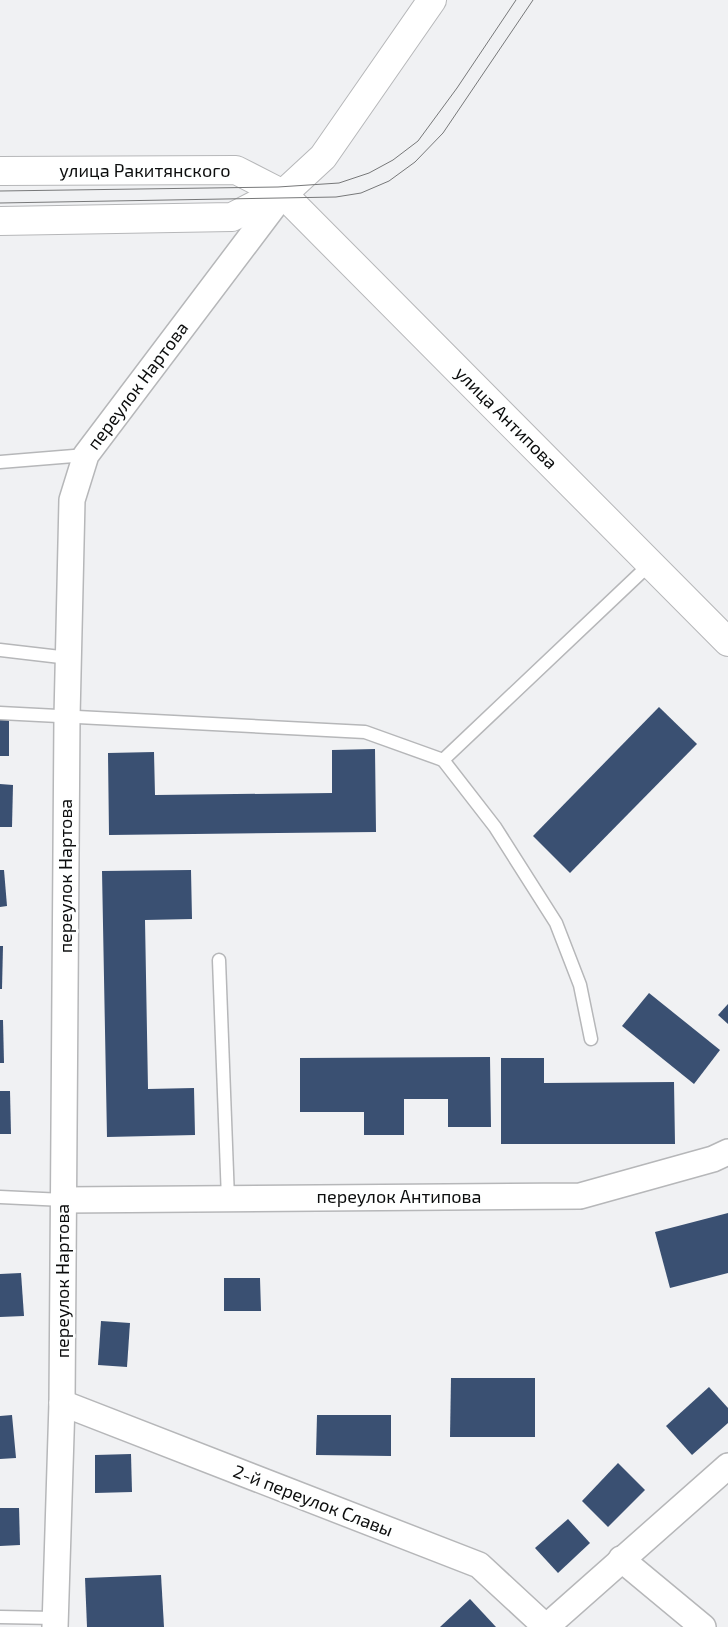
<svg xmlns="http://www.w3.org/2000/svg" width="728" height="1627" font-family="'Exo 2',sans-serif">
	<style>
		.building { fill: #3a5072 }
		.lines { fill: none; stroke-linecap: round; stroke-linejoin: round }
		.service-casing { stroke: #b6b7b9; stroke-width: 15 }
		.minor-casing { stroke: #b6b7b9; stroke-width: 28 }
		.primary-casing { stroke: #b6b7b9; stroke-width: 30 }
		.service { stroke: #fff; stroke-width: 12 }
		.minor { stroke: #fff; stroke-width: 25 }
		.primary { stroke: #fff; stroke-width: 28 }
		.tram { stroke: #777879; stroke-width: 1 }
		.labels { text-anchor: middle; stroke-width: 5; stroke-linejoin: round; paint-order: stroke }
		.street-label { font-size: 18px; fill: #0c0d0d; stroke: #feffff }
	</style>
	<rect width="100%" height="100%" fill="#f0f1f3"/>
	<g class="building">
		<path d="M659,707L697,744L570,873L533,836Z"/>
		<rect x="0" y="713" width="9" height="43"/>
		<path d="M375,749L376,832L109,835L108,753L154,752L155,795L332,793V750Z"/>
		<path d="M0,784L13,785L12,827H0Z"/>
		<path d="M0,870H4L7,906L0,907Z"/>
		<path d="M191,870L192,919L145,920L148,1089L194,1088L195,1135L107,1137L102,871Z"/>
		<path d="M0,946H3L2,989H0Z"/>
		<path d="M649,993L720,1050L694,1084L622,1026Z"/>
		<path d="M728,1004V1024L718,1015Z"/>
		<path d="M0,1020H3L4,1063H0Z"/>
		<path d="M490,1057L491,1127H448V1099H404V1135H364V1112H300V1058Z"/>
		<path d="M501,1058H544V1083L674,1082L675,1144H501Z"/>
		<path d="M0,1091H10L11,1134H0Z"/>
		<path d="M728,1213V1273L670,1288L655,1232Z"/>
		<path d="M21,1273L24,1316L0,1317V1274Z"/>
		<path d="M224,1278H260L261,1311H224Z"/>
		<path d="M101,1321L130,1323L127,1367L98,1365Z"/>
		<path d="M451,1378H535V1437H450Z"/>
		<path d="M709,1387L728,1408V1423L692,1455L666,1426Z"/>
		<path d="M12,1415L16,1458L0,1459V1416Z"/>
		<path d="M317,1415H391V1456L316,1455Z"/>
		<path d="M131,1454L132,1492L95,1493V1455Z"/>
		<path d="M618,1463L645,1490L608,1527L582,1501Z"/>
		<path d="M0,1508H19L20,1545L0,1546Z"/>
		<path d="M568,1519L590,1543L558,1573L535,1548Z"/>
		<path d="M161,1575L164,1627H87L85,1578Z"/>
		<path d="M470,1599L496,1627H440Z"/>
	</g>
	<g class="lines">
		<defs>
			<g id="service">
				<path d="M0,462L86,455"/>
				<path d="M0,650L69,658"/>
				<path d="M0,713L365,732L443,760L650,564"/>
				<path d="M443,760L495,827L556,923L580,985L591,1039"/>
				<path d="M219,960L228,1199"/>
				<path d="M0,1197L64,1200"/>
				<path d="M0,1617L55,1618"/>
			</g>
			<g id="minor">
				<path d="M64,1200L580,1196L713,1159L728,1152"/>
				<path d="M62,1403L479,1565L546,1627"/>
				<path d="M621,1559L703,1627"/>
				<path d="M55,1627L62,1403L67,717L72,500L86,455L283,194"/>
				<path d="M546,1627L728,1466"/>
			</g>
			<g id="primary">
				<path d="M0,171L236,170L283,194L728,642"/>
				<path d="M0,221L232,217L267,199L283,194L323,157L432,0"/>
			</g>
		</defs>
		<use href="#service" class="service-casing"/>
		<use href="#minor" class="minor-casing"/>
		<use href="#primary" class="primary-casing"/>
		<use href="#service" class="service"/>
		<use href="#minor" class="minor"/>
		<use href="#primary" class="primary"/>
		<g class="tram">
			<path d="M0,191L278,187L339,183L369,173L393,160L418,141L457,88L516,0"/>
			<path d="M0,203L336,197L361,193L389,181L415,162L443,133L533,0"/>
		</g>
	</g>
	<g class="labels">
		<g class="street-label">
			<text x="145" y="177">улица Ракитянского</text>
			<text transform="translate(138 386) rotate(-53)" y="6">переулок Нартова</text>
			<text transform="translate(506 418) rotate(45)" y="6">улица Антипова</text>
			<text transform="translate(66 876) rotate(-90)" y="6">переулок Нартова</text>
			<text x="399" y="1203">переулок Антипова</text>
			<text transform="translate(63 1281) rotate(-90)" y="6">переулок Нартова</text>
			<text transform="translate(313 1501) rotate(21)" y="6">2-й переулок Славы</text>
		</g>
	</g>
</svg>
